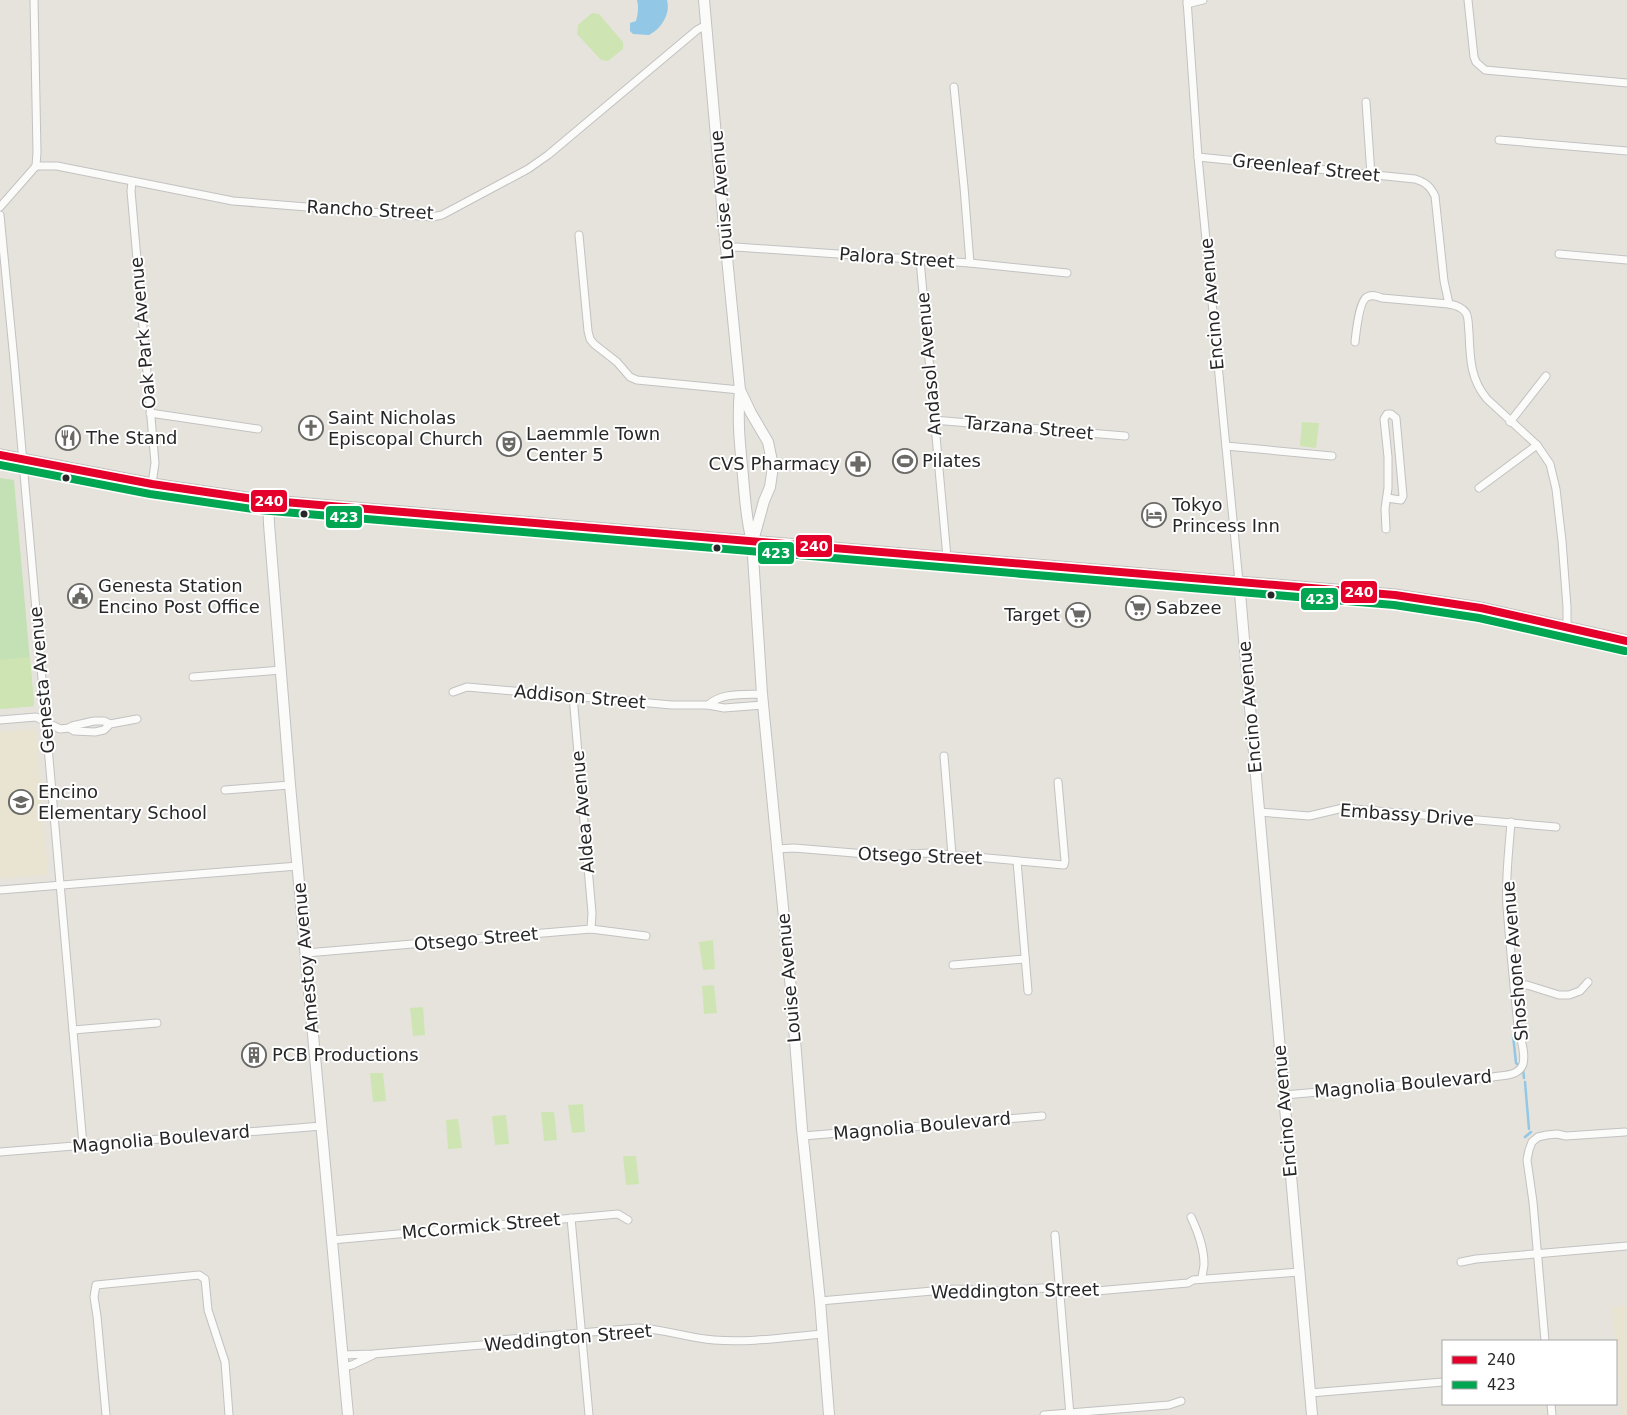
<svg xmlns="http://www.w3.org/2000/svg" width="1627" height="1415" font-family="'DejaVu Sans',sans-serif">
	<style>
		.education { fill: #e9e3d1 }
		.green { fill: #c4e1b6 }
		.pitch { fill: #cee5b3 }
		.water { fill: #92c8e5 }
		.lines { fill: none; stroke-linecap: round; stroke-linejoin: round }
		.stream { stroke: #92c8e5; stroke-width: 2.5 }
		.street-casing { stroke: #c3c2c2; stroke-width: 9 }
		.secondary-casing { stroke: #c3c2c2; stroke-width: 12 }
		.primary-casing { stroke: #c3c1bf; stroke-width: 13 }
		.street { stroke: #fbfbfa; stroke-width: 7 }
		.secondary { stroke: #fbfbfa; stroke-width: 10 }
		.primary { stroke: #e4e2d3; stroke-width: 11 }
		.bus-1-casing { stroke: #fff; stroke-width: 11 }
		.bus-2-casing { stroke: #fff; stroke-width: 11 }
		.bus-1 { stroke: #e4002b; stroke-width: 8 }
		.bus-2 { stroke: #00a651; stroke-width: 8 }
		.bus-dot { fill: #272727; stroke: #fff; stroke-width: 2 }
		.labels { text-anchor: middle; stroke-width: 4; stroke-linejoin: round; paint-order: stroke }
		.street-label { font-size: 18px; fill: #272727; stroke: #fff }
		.poi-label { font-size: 18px; fill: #272727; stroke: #fff; text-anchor: start }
		.line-badge { stroke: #fff; stroke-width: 2 }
		.badge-label { font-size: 14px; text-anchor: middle; font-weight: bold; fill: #fff }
	</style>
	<rect width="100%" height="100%" fill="#e6e3dc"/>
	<g class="education">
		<path d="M36,729L48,873L46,875L0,879V732Z"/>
		<path d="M1627,1306V1415H1622L1612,1307Z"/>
	</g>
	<path class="green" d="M0,478L14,480L34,706L0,709Z"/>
	<g class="pitch">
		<path d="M592,13L599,14L623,42V49L608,61L601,60L577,34L578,25Z"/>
		<path d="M1302,422L1319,423L1316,448L1300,446Z"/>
		<path d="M30,657L34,706L0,709V660Z"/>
		<path d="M713,940L715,969L703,970L699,942Z"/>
		<path d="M714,985L717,1013L704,1014L702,986Z"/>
		<path d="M423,1007L425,1035L413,1036L410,1008Z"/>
		<path d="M370,1073H383L386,1101L373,1102Z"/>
		<path d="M583,1104L585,1132L572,1133L568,1105Z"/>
		<path d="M541,1112H554L557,1140L544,1141Z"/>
		<path d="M506,1115L509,1144L495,1145L492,1116Z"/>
		<path d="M458,1119L462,1148L448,1149L446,1120Z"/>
		<path d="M623,1156H636L639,1184L626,1185Z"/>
	</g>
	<path class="water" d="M637,0H667C671,14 661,29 649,35L633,34L630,31V23L636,21C638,14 639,7 637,0Z"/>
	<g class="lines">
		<g class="stream">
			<path d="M1513,1035L1516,1063L1523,1069L1524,1078"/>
			<path d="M1525,1082L1529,1129"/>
			<path d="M1525,1137L1531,1132"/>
		</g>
		<defs>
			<g id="street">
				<path d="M1187,0L1198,157L1239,582"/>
				<path d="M1468,0L1474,57L1476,62L1485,70L1627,83"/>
				<path d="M1187,4L1203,0"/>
				<path d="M954,87L964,187L970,263"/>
				<path d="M1366,102L1371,175"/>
				<path d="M1499,140L1627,151"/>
				<path d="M1198,157L1415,179C1425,182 1430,186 1435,196L1444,281L1449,304C1455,305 1462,307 1466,313C1469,318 1468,326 1469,332C1470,357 1470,379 1487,399L1537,445L1550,464L1556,489L1562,541L1567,607V627"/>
				<path d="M36,166H57L233,201L406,215L432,217L442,215L528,169L548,155L697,30L706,25"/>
				<path d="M132,182L131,191L155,463L152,484"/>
				<path d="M0,207L36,166L37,152L34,0"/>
				<path d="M0,215L14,360L83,1145"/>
				<path d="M579,235L588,331L590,339L594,344L617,362L630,377L637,380L740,390"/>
				<path d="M726,248L736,247L970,263L1067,273"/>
				<path d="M1559,254L1627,260"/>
				<path d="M920,260L947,557"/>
				<path d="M1355,342C1356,333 1359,301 1367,297C1372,294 1377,296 1382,298L1449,304"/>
				<path d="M150,413L258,429"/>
				<path d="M933,420L1125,436"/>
				<path d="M1510,422L1546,376"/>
				<path d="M1226,446L1332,456"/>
				<path d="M1479,488L1537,445"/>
				<path d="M1386,529L1385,509L1388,488V457L1384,419L1387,414H1391L1396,418L1403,496L1401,500L1387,498"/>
				<path d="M193,677L281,670"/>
				<path d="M453,692L467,687L672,705H708L724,708L763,705"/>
				<path d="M573,696L592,913L591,929"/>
				<path d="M708,705C722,692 745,695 762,694"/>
				<path d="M0,720L36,717L60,729L69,728L72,726L94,721H104L110,724"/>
				<path d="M69,728L74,731L95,732L104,730L110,724L137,719"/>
				<path d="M944,756L952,855"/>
				<path d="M225,790L290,785"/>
				<path d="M1259,812L1309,816L1343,808L1556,827"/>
				<path d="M776,849L794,848L878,855L931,853L1064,865L1065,861L1058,782"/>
				<path d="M1017,861L1028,991"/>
				<path d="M0,890L298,866"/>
				<path d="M306,953L591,929L646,936"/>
				<path d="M953,965L1025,959"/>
				<path d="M1514,986L1527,985L1559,995H1569L1580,991L1588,982"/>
				<path d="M73,1030L157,1023"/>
				<path d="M1284,1095L1493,1077C1504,1075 1519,1076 1523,1064C1526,1052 1520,1038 1518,1026C1514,986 1510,947 1507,907C1505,879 1509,850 1511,822"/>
				<path d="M803,1136L1042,1116"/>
				<path d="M0,1152L322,1126"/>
				<path d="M1191,1217C1198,1232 1204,1247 1204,1264C1204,1269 1202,1273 1202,1279"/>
				<path d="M571,1218L589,1415"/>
				<path d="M1055,1235L1070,1415"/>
				<path d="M332,1240L618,1214L628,1220"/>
				<path d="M1461,1262L1476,1259L1627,1246"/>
				<path d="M820,1301L955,1289L999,1291L1042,1288L1073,1293L1188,1283L1193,1280L1299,1272"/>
				<path d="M1545,1341L1533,1202L1527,1160L1529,1150L1532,1142L1538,1137L1547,1135L1557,1134L1566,1136L1625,1132"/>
				<path d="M342,1355L373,1354L494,1344L500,1340L638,1328C664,1329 688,1338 714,1340C749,1343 787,1337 822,1334"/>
				<path d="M343,1367L352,1365L373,1355"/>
				<path d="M1310,1393L1443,1382"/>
				<path d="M1551,1404L1552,1415"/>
				<path d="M106,1415L97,1316L94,1297L96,1285L199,1275L205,1279L208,1310L225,1362L229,1415"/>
				<path d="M1044,1415L1169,1405L1181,1401"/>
			</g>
			<g id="secondary">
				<path d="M704,0L724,227L740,390C737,419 740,447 743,476C745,498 746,520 752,541L762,694L791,989L802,1129L820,1301L829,1415"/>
				<path d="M740,390L751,413L768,442L773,466L770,487L764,501L753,541"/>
				<path d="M268,500L269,524L290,785L348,1415"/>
				<path d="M1239,582L1312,1415"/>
			</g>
			<path id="primary" d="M0,455L152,484L260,500L1395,595L1481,608L1627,641"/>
		</defs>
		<use href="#street" class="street-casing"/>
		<use href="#secondary" class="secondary-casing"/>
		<use href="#primary" class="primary-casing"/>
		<use href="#street" class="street"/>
		<use href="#secondary" class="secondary"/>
		<use href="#primary" class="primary"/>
		<defs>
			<path id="bus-1" d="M0,455L152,484L260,500L1395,595L1481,608L1627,641"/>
			<path id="bus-2" d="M0,465L150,494L259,510L1394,605L1479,618L1625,651"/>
		</defs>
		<use href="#bus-1" class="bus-1-casing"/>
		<use href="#bus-2" class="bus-2-casing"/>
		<use href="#bus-1" class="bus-1"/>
		<use href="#bus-2" class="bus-2"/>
	</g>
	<defs>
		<symbol id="church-ring" viewBox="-11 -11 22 22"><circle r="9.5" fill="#fff" stroke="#6a6966" stroke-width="1.5"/><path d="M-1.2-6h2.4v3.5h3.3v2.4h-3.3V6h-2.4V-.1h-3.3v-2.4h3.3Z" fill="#6a6966"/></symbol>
		<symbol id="restaurant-ring" viewBox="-11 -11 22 22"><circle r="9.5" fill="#fff" stroke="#6a6966" stroke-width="1.5"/><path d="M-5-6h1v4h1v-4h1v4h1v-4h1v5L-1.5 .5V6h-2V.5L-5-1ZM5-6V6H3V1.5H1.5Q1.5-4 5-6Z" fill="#6a6966"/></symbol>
		<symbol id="theatre-ring" viewBox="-11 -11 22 22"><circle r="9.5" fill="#fff" stroke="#6a6966" stroke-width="1.5"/><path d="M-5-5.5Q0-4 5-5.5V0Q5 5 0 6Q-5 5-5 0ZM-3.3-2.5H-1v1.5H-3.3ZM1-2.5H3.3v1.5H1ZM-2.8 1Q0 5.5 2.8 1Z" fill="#6a6966"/></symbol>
		<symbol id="stadium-ring" viewBox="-11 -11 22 22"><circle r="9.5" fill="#fff" stroke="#6a6966" stroke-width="1.5"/><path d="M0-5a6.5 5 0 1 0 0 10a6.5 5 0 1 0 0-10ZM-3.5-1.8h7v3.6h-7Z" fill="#6a6966"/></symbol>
		<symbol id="pharmacy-ring" viewBox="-11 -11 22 22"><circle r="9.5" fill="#fff" stroke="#6a6966" stroke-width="1.5"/><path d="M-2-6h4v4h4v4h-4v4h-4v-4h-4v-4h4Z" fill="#6a6966"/></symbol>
		<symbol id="hotel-ring" viewBox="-11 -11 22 22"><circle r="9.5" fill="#fff" stroke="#6a6966" stroke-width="1.5"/><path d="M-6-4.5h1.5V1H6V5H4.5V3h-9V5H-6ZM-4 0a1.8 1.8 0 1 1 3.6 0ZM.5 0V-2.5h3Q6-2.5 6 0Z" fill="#6a6966"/></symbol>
		<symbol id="civic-ring" viewBox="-11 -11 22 22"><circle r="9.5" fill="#fff" stroke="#6a6966" stroke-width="1.5"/><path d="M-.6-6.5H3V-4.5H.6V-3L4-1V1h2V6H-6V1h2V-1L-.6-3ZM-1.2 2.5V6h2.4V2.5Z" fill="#6a6966"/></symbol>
		<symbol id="supermarket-ring" viewBox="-11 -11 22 22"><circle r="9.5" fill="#fff" stroke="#6a6966" stroke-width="1.5"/><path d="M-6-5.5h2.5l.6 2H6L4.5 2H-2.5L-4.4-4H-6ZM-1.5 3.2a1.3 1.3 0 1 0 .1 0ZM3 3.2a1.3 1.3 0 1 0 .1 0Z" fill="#6a6966"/></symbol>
		<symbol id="school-ring" viewBox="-11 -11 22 22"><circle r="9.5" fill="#fff" stroke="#6a6966" stroke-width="1.5"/><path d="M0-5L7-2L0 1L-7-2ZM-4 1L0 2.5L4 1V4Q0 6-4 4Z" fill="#6a6966"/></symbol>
		<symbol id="building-ring" viewBox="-11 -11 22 22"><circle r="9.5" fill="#fff" stroke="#6a6966" stroke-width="1.5"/><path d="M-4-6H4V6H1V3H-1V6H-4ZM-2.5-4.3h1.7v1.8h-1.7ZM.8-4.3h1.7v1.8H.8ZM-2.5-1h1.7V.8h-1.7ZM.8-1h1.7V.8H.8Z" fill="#6a6966"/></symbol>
	</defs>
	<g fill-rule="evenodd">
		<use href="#church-ring" x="297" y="414" width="28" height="28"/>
		<use href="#restaurant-ring" x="54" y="424" width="28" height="28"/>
		<use href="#theatre-ring" x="495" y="430" width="28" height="28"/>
		<use href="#stadium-ring" x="891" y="447" width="28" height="28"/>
		<use href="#pharmacy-ring" x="844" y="450" width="28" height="28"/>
		<use href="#hotel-ring" x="1140" y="501" width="28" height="28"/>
		<use href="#civic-ring" x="66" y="582" width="28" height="28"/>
		<use href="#supermarket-ring" x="1124" y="594" width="28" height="28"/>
		<use href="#supermarket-ring" x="1064" y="601" width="28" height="28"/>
		<use href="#school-ring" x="7" y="788" width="28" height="28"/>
		<use href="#building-ring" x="240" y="1041" width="28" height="28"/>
	</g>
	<g class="bus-dot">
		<circle cx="66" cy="478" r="4.5"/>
		<circle cx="304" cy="514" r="4.5"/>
		<circle cx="717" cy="548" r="4.5"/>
		<circle cx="1271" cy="595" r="4.5"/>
	</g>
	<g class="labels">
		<g class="street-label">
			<text transform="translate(1306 168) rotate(6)" y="6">Greenleaf Street</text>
			<text transform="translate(722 195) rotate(-95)" y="6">Louise Avenue</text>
			<text transform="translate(370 210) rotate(3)" y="6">Rancho Street</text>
			<text transform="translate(897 258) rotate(4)" y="6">Palora Street</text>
			<text transform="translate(1212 304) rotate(-95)" y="6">Encino Avenue</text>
			<text transform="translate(143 333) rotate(-95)" y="6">Oak Park Avenue</text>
			<text transform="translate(929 364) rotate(-95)" y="6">Andasol Avenue</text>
			<text transform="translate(1029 428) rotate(5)" y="6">Tarzana Street</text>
			<text transform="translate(42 680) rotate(-95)" y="6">Genesta Avenue</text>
			<text transform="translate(580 697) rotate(5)" y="6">Addison Street</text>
			<text transform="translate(1250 707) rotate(-95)" y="6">Encino Avenue</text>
			<text transform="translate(583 812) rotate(-95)" y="6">Aldea Avenue</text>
			<text transform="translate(1407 815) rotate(4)" y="6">Embassy Drive</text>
			<text transform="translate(920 856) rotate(2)" y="6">Otsego Street</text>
			<text transform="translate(476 939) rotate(-5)" y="6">Otsego Street</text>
			<text transform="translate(306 958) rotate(-95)" y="6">Amestoy Avenue</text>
			<text transform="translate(1515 961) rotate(-95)" y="6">Shoshone Avenue</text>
			<text transform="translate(789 978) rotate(-95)" y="6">Louise Avenue</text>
			<text transform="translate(1403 1084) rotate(-5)" y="6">Magnolia Boulevard</text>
			<text transform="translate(1285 1111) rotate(-95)" y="6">Encino Avenue</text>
			<text transform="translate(922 1126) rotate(-5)" y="6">Magnolia Boulevard</text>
			<text transform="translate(161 1139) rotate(-5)" y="6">Magnolia Boulevard</text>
			<text transform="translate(481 1226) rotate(-5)" y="6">McCormick Street</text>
			<text transform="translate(1015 1291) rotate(-1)" y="6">Weddington Street</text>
			<text transform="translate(568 1338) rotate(-5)" y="6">Weddington Street</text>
		</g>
		<g class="poi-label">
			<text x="328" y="424">Saint Nicholas<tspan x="328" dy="21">Episcopal Church</tspan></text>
			<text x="526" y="440">Laemmle Town<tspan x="526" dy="21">Center 5</tspan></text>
			<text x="86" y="444">The Stand</text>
			<text x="922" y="467">Pilates</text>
			<text x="840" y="470" text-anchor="end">CVS Pharmacy</text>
			<text x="1172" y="511">Tokyo<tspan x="1172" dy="21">Princess Inn</tspan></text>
			<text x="98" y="592">Genesta Station<tspan x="98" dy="21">Encino Post Office</tspan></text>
			<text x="1156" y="614">Sabzee</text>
			<text x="1060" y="621" text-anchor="end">Target</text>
			<text x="38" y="798">Encino<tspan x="38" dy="21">Elementary School</tspan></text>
			<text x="272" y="1061">PCB Productions</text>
		</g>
	</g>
	<g class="line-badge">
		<rect x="250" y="489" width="38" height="24" rx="5" fill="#e4002b"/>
		<rect x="325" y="505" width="38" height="24" rx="5" fill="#00a651"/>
		<rect x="795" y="534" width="38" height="24" rx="5" fill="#e4002b"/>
		<rect x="757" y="541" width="38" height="24" rx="5" fill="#00a651"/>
		<rect x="1340" y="580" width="38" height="24" rx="5" fill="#e4002b"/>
		<rect x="1300" y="587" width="39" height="24" rx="5" fill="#00a651"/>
	</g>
	<g class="badge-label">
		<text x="269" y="506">240</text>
		<text x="344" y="522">423</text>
		<text x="814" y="551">240</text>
		<text x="776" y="558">423</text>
		<text x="1359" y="597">240</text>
		<text x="1320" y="604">423</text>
	</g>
	<rect x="1442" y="1340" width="175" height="65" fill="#ffffff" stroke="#a9a9a9"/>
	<rect x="1452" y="1356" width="25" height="8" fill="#e4002b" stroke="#a9a9a9"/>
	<text x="1487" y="1365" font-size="15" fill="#272727">240</text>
	<rect x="1452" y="1381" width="25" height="8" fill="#00a651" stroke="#a9a9a9"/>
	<text x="1487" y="1390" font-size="15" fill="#272727">423</text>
</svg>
